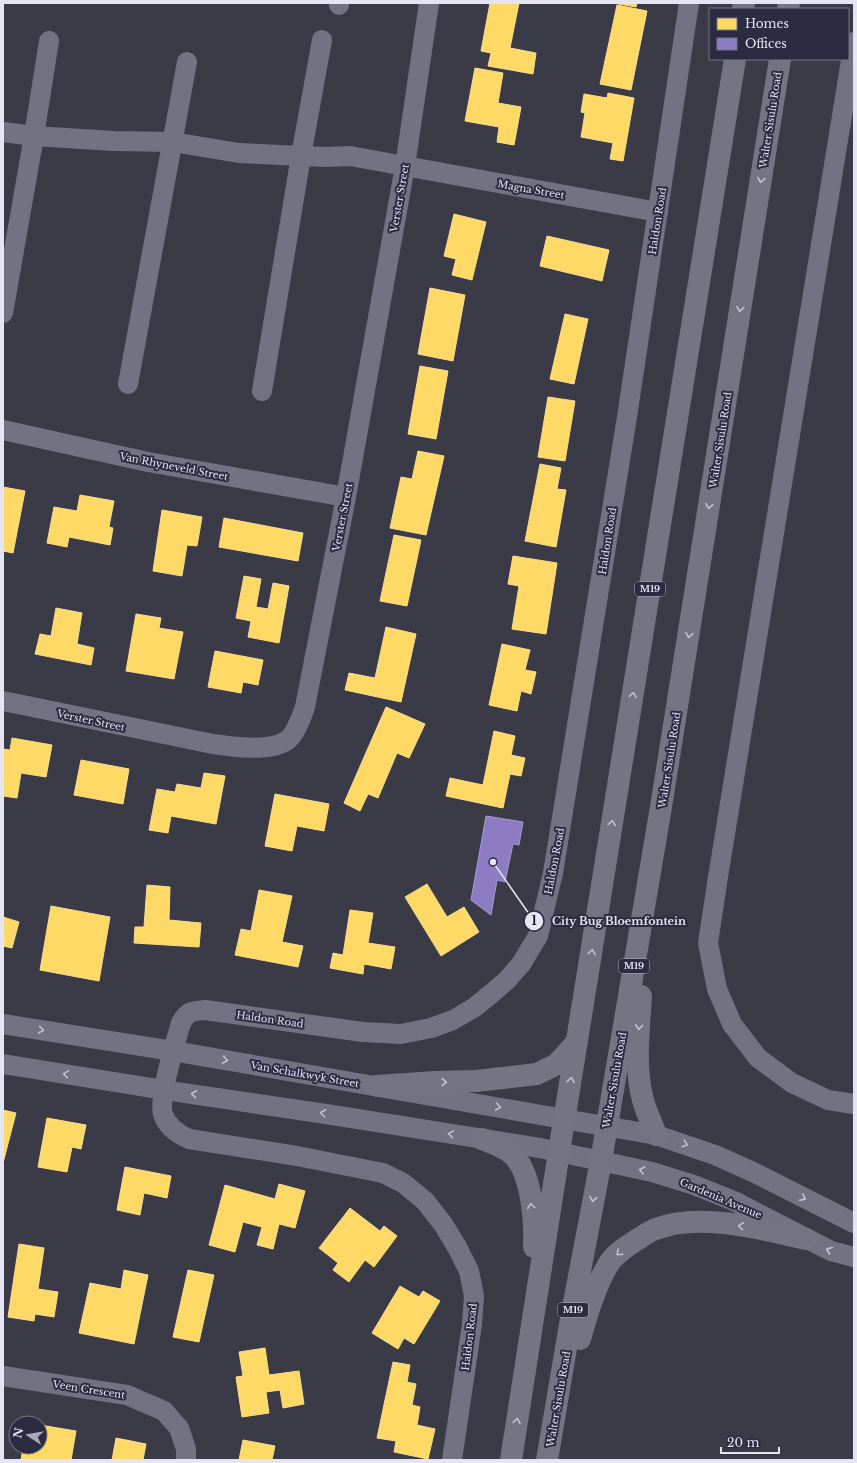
<svg xmlns="http://www.w3.org/2000/svg" width="857" height="1463" font-family="'Libre Baskerville',serif">
	<style>
		.homes { fill: #ffd966; stroke: #f7dc90 }
		.offices { fill: #8e7cc3; stroke: #a89bd1 }
		.lines { fill: none; stroke-linecap: round; stroke-linejoin: round }
		.minor { stroke: #727283; stroke-width: 20 }
		.trunk { stroke: #747482; stroke-width: 22 }
		.oneway { stroke: #c2c2d1 }
		.labels { text-anchor: middle; stroke-width: 4; stroke-linejoin: round; paint-order: stroke }
		.shield { fill: #2b2b42; stroke: #acacbe; stroke-width: 1 }
		.shield-label { font-size: 9px; font-weight: bold; fill: #e4e4f3 }
		.street-label { font-size: 10px; fill: #e4e4f3; stroke: #2b2b42 }
		.leader { fill: none; stroke: #e4e4f3; stroke-width: 1.5 }
		.callout-dot { fill: #e4e4f3; stroke: #2b2b42; stroke-width: 1.5 }
		.mark-label { font-size: 12px; text-anchor: middle; font-weight: bold; fill: #111 }
		.callout-label { font-size: 11px; text-anchor: middle; font-weight: bold; fill: #e4e4f3; stroke: #2b2b42; stroke-width: 4; stroke-linejoin: round; paint-order: stroke }
	</style>
	<rect width="100%" height="100%" fill="#3b3b47"/>
	<g class="homes">
		<path d="M490,3H519L510,48L536,53L533,74L488,66L491,53L481,51Z"/>
		<path d="M613,3H637L636,7Z"/>
		<path d="M617,5L647,11L631,90L600,84Z"/>
		<path d="M475,68L503,73L498,103L521,107L514,145L497,142L499,127L465,121Z"/>
		<path d="M608,93L634,98L623,161L610,159L613,143L581,137L585,113L581,112L584,94L607,98Z"/>
		<path d="M454,214L486,222L472,280L452,275L456,259L444,256Z"/>
		<path d="M547,236L609,250L602,281L540,266Z"/>
		<path d="M430,288L465,295L453,361L418,354Z"/>
		<path d="M565,314L588,319L574,384L550,379Z"/>
		<path d="M420,366L448,371L436,439L408,434Z"/>
		<path d="M548,397L575,401L565,461L538,457Z"/>
		<path d="M418,451L444,456L426,535L390,528L401,477L412,479Z"/>
		<path d="M540,464L561,468L557,489L566,490L556,547L525,541Z"/>
		<path d="M3,487L25,491L13,553L3,551Z"/>
		<path d="M80,495L114,501L109,527L113,528L110,545L69,537L67,547L47,543L54,507L77,511Z"/>
		<path d="M162,510L202,517L197,546L187,545L182,576L153,571Z"/>
		<path d="M224,518L303,533L298,561L219,547Z"/>
		<path d="M394,535L421,540L407,606L380,601Z"/>
		<path d="M513,556L557,563L546,634L512,629L519,586L508,584Z"/>
		<path d="M244,576L261,579L256,607L268,609L273,583L289,586L279,643L248,637L251,621L236,618Z"/>
		<path d="M56,608L82,613L77,644L94,648L91,665L35,654L40,634L51,636Z"/>
		<path d="M136,614L161,618L159,628L183,632L174,679L126,671Z"/>
		<path d="M386,627L416,634L401,702L345,690L349,673L375,678Z"/>
		<path d="M502,644L530,650L525,670L536,672L531,694L521,691L517,711L489,705Z"/>
		<path d="M215,651L263,660L258,685L243,682L241,693L208,687Z"/>
		<path d="M386,707L425,724L409,758L397,753L378,798L368,794L360,811L344,803Z"/>
		<path d="M494,731L515,736L511,755L525,758L521,776L510,774L503,808L446,796L450,778L483,785Z"/>
		<path d="M12,738L52,745L46,777L21,773L17,798L3,796V749L10,750Z"/>
		<path d="M81,760L129,769L123,804L74,795Z"/>
		<path d="M204,773L225,776L216,824L171,816L168,833L149,830L157,789L175,792L177,784L201,788Z"/>
		<path d="M275,794L329,804L324,831L297,826L292,851L265,846Z"/>
		<path d="M427,884L447,917L464,907L479,932L441,956L405,897Z"/>
		<path d="M147,885L170,887L169,920L201,923L199,947L134,943L135,927H144Z"/>
		<path d="M259,890L292,896L282,942L303,946L298,967L235,955L241,929L251,931Z"/>
		<path d="M51,906L110,917L99,981L40,970Z"/>
		<path d="M350,910L373,913L368,943L395,947L391,969L364,964L363,974L330,968L333,953L343,955Z"/>
		<path d="M3,917L19,922L12,948L3,946Z"/>
		<path d="M3,1110L16,1113L3,1163Z"/>
		<path d="M47,1118L86,1125L81,1149L72,1147L67,1172L38,1167Z"/>
		<path d="M125,1167L171,1176L167,1198L144,1193L140,1215L117,1210Z"/>
		<path d="M279,1184L305,1191L295,1228L279,1224L273,1249L257,1245L262,1227L243,1222L235,1252L209,1245L225,1185L275,1199Z"/>
		<path d="M350,1208L380,1231L384,1226L397,1236L374,1267L365,1260L349,1282L333,1270L338,1263L319,1248Z"/>
		<path d="M19,1244L44,1248L38,1289L58,1292L54,1317L35,1314L34,1321L8,1317Z"/>
		<path d="M124,1270L148,1275L134,1344L79,1333L90,1283L121,1289Z"/>
		<path d="M188,1270L214,1275L199,1342L173,1337Z"/>
		<path d="M400,1286L419,1297L423,1291L440,1301L414,1344L404,1338L398,1349L372,1333Z"/>
		<path d="M265,1348L269,1375L299,1371L304,1404L283,1408L280,1390L266,1392L269,1413L242,1417L236,1377L243,1376L239,1352Z"/>
		<path d="M393,1362L410,1365L407,1382L416,1384L412,1405L420,1407L417,1425L435,1429L428,1459L394,1452L396,1441L377,1438Z"/>
		<path d="M40,1425L76,1431L71,1460H21L23,1447H40Z"/>
		<path d="M116,1438L146,1444L143,1460H112Z"/>
		<path d="M243,1440L275,1446L272,1460H239Z"/>
	</g>
	<path class="offices" d="M486,816L523,822L519,845L513,844L505,882L497,880L491,915L471,900Z"/>
	<g class="lines">
		<g class="minor">
			<path d="M339,5V3"/>
			<path d="M854,42L718,877L708,943L717,989L732,1024L758,1058L792,1083L828,1100L854,1104"/>
			<path d="M3,132L34,136L114,141L173,142L239,153L325,157L350,156L658,212"/>
			<path d="M3,313L34,136L49,41"/>
			<path d="M128,384L187,62"/>
			<path d="M262,391L301,156L322,40"/>
			<path d="M3,430L148,462L346,497"/>
			<path d="M3,701L213,744C233,747 269,752 286,741C294,737 302,716 305,707L346,497L405,166L429,3"/>
			<path d="M3,1024L173,1051L656,1135L715,1155L753,1172L854,1223"/>
			<path d="M3,1064L164,1090L326,1114L540,1148L652,1172L694,1185L734,1201L831,1251L854,1257"/>
			<path d="M3,1376L127,1395L164,1411L179,1428L186,1449V1460"/>
			<path d="M452,1460L472,1324L474,1296L469,1271L457,1247L443,1224L425,1201L403,1183L383,1173L297,1156L189,1139C178,1134 167,1127 163,1114C158,1099 176,1040 181,1023C187,1011 193,1011 205,1010L363,1032L401,1034L431,1028L453,1020L475,1007L492,993L507,980L521,964L538,936L553,873L627,417L689,3"/>
		</g>
		<g class="trunk">
			<path d="M743,9L744,3"/>
			<path d="M788,9L789,3"/>
			<path d="M641,996C639,1031 634,1066 643,1100C646,1112 652,1123 656,1135"/>
			<path d="M377,1086L435,1082L476,1081L537,1074L557,1064L577,1042"/>
			<path d="M482,1139C492,1143 504,1147 512,1154C532,1172 535,1221 534,1247"/>
			<path d="M580,1339C587,1314 595,1287 608,1265C614,1254 625,1248 635,1241C642,1237 649,1231 656,1229C699,1212 763,1229 806,1239"/>
			<path d="M511,1460L559,1152L735,59"/>
			<path d="M547,1460L572,1313L601,1161L661,807L780,59"/>
		</g>
	</g>
	<defs><path id="oneway-chevron" d="M-2-3.5L2.5 0L-2 3.5" fill="none" stroke-width="1.6" stroke-linecap="round" stroke-linejoin="round"/></defs>
	<g class="oneway">
		<use href="#oneway-chevron" transform="translate(761 180) rotate(99)"/>
		<use href="#oneway-chevron" transform="translate(740 309) rotate(99)"/>
		<use href="#oneway-chevron" transform="translate(709 506) rotate(99)"/>
		<use href="#oneway-chevron" transform="translate(689 635) rotate(99)"/>
		<use href="#oneway-chevron" transform="translate(633 695) rotate(-81)"/>
		<use href="#oneway-chevron" transform="translate(612 823) rotate(-81)"/>
		<use href="#oneway-chevron" transform="translate(592 952) rotate(-81)"/>
		<use href="#oneway-chevron" transform="translate(639 1027) rotate(94)"/>
		<use href="#oneway-chevron" transform="translate(41 1030) rotate(9)"/>
		<use href="#oneway-chevron" transform="translate(225 1060) rotate(10)"/>
		<use href="#oneway-chevron" transform="translate(66 1074) rotate(-171)"/>
		<use href="#oneway-chevron" transform="translate(571 1080) rotate(-81)"/>
		<use href="#oneway-chevron" transform="translate(444 1082) rotate(-2)"/>
		<use href="#oneway-chevron" transform="translate(194 1094) rotate(-172)"/>
		<use href="#oneway-chevron" transform="translate(498 1107) rotate(10)"/>
		<use href="#oneway-chevron" transform="translate(323 1113) rotate(-172)"/>
		<use href="#oneway-chevron" transform="translate(451 1134) rotate(-171)"/>
		<use href="#oneway-chevron" transform="translate(685 1144) rotate(19)"/>
		<use href="#oneway-chevron" transform="translate(642 1170) rotate(-167)"/>
		<use href="#oneway-chevron" transform="translate(803 1198) rotate(27)"/>
		<use href="#oneway-chevron" transform="translate(593 1199) rotate(100)"/>
		<use href="#oneway-chevron" transform="translate(531 1206) rotate(-98)"/>
		<use href="#oneway-chevron" transform="translate(741 1226) rotate(-172)"/>
		<use href="#oneway-chevron" transform="translate(829 1250) rotate(-158)"/>
		<use href="#oneway-chevron" transform="translate(619 1253) rotate(137)"/>
		<use href="#oneway-chevron" transform="translate(517 1421) rotate(-81)"/>
	</g>
	<g class="labels">
		<g class="shield">
			<rect x="635" y="582" width="30" height="14" rx="3"/>
			<rect x="619" y="959" width="30" height="14" rx="3"/>
			<rect x="558" y="1303" width="30" height="14" rx="3"/>
		</g>
		<g class="shield-label">
			<text x="650" y="592">M19</text>
			<text x="634" y="969">M19</text>
			<text x="573" y="1313">M19</text>
		</g>
		<g class="street-label">
			<text transform="translate(770 120) rotate(-81)" y="4">Walter Sisulu Road</text>
			<text transform="translate(531 189) rotate(10)" y="4">Magna Street</text>
			<text transform="translate(399 198) rotate(-80)" y="4">Verster Street</text>
			<text transform="translate(657 221) rotate(-81)" y="4">Haldon Road</text>
			<text transform="translate(720 440) rotate(-81)" y="4">Walter Sisulu Road</text>
			<text transform="translate(174 466) rotate(11)" y="4">Van Rhyneveld Street</text>
			<text transform="translate(342 517) rotate(-79)" y="4">Verster Street</text>
			<text transform="translate(607 541) rotate(-81)" y="4">Haldon Road</text>
			<text transform="translate(91 720) rotate(12)" y="4">Verster Street</text>
			<text transform="translate(669 760) rotate(-81)" y="4">Walter Sisulu Road</text>
			<text transform="translate(554 861) rotate(-79)" y="4">Haldon Road</text>
			<text transform="translate(270 1019) rotate(8)" y="4">Haldon Road</text>
			<text transform="translate(305 1074) rotate(10)" y="4">Van Schalkwyk Street</text>
			<text transform="translate(614 1080) rotate(-80)" y="4">Walter Sisulu Road</text>
			<text transform="translate(721 1198) rotate(23)" y="4">Gardenia Avenue</text>
			<text transform="translate(469 1337) rotate(-83)" y="4">Haldon Road</text>
			<text transform="translate(89 1389) rotate(9)" y="4">Veen Crescent</text>
			<text transform="translate(558 1399) rotate(-80)" y="4">Walter Sisulu Road</text>
		</g>
	</g>
	<path class="leader" d="M493 862L534 921"/>
	<g class="callout-dot">
		<circle cx="493" cy="862" r="4"/>
		<circle cx="534" cy="921" r="10"/>
	</g>
	<g class="mark-label">
		<text x="534" y="925">1</text>
	</g>
	<g class="callout-label">
		<text x="619" y="925">City Bug Bloemfontein</text>
	</g>
	<rect width="857" height="1463" fill="none" stroke="#e4e4f3" stroke-width="8"/>
	<rect x="709" y="8" width="140" height="52" fill="#2b2b42" stroke="#757589"/>
	<rect x="717" y="18" width="20" height="12" fill="#ffd966" stroke="#757589"/>
	<text x="745" y="28" font-size="12" fill="#e4e4f3">Homes</text>
	<rect x="717" y="38" width="20" height="12" fill="#8e7cc3" stroke="#757589"/>
	<text x="745" y="48" font-size="12" fill="#e4e4f3">Offices</text>
	<g transform="translate(28 1435) rotate(282)"><circle r="19" fill="#2b2b42" stroke="#757589"/>
	<path d="M0-3L7 15L0 10L-7 15Z" fill="#a9a9b7"/>
	<text y="-6" font-size="11" font-weight="bold" text-anchor="middle" fill="#e4e4f3">N</text>
	</g>
	<path d="M721 1447v6h58v-6" fill="none" stroke="#e4e4f3" stroke-width="2"/>
	<text x="727" y="1447" font-size="12" fill="#e4e4f3" stroke="#2b2b42" stroke-width="3" paint-order="stroke">20 m</text>
</svg>
